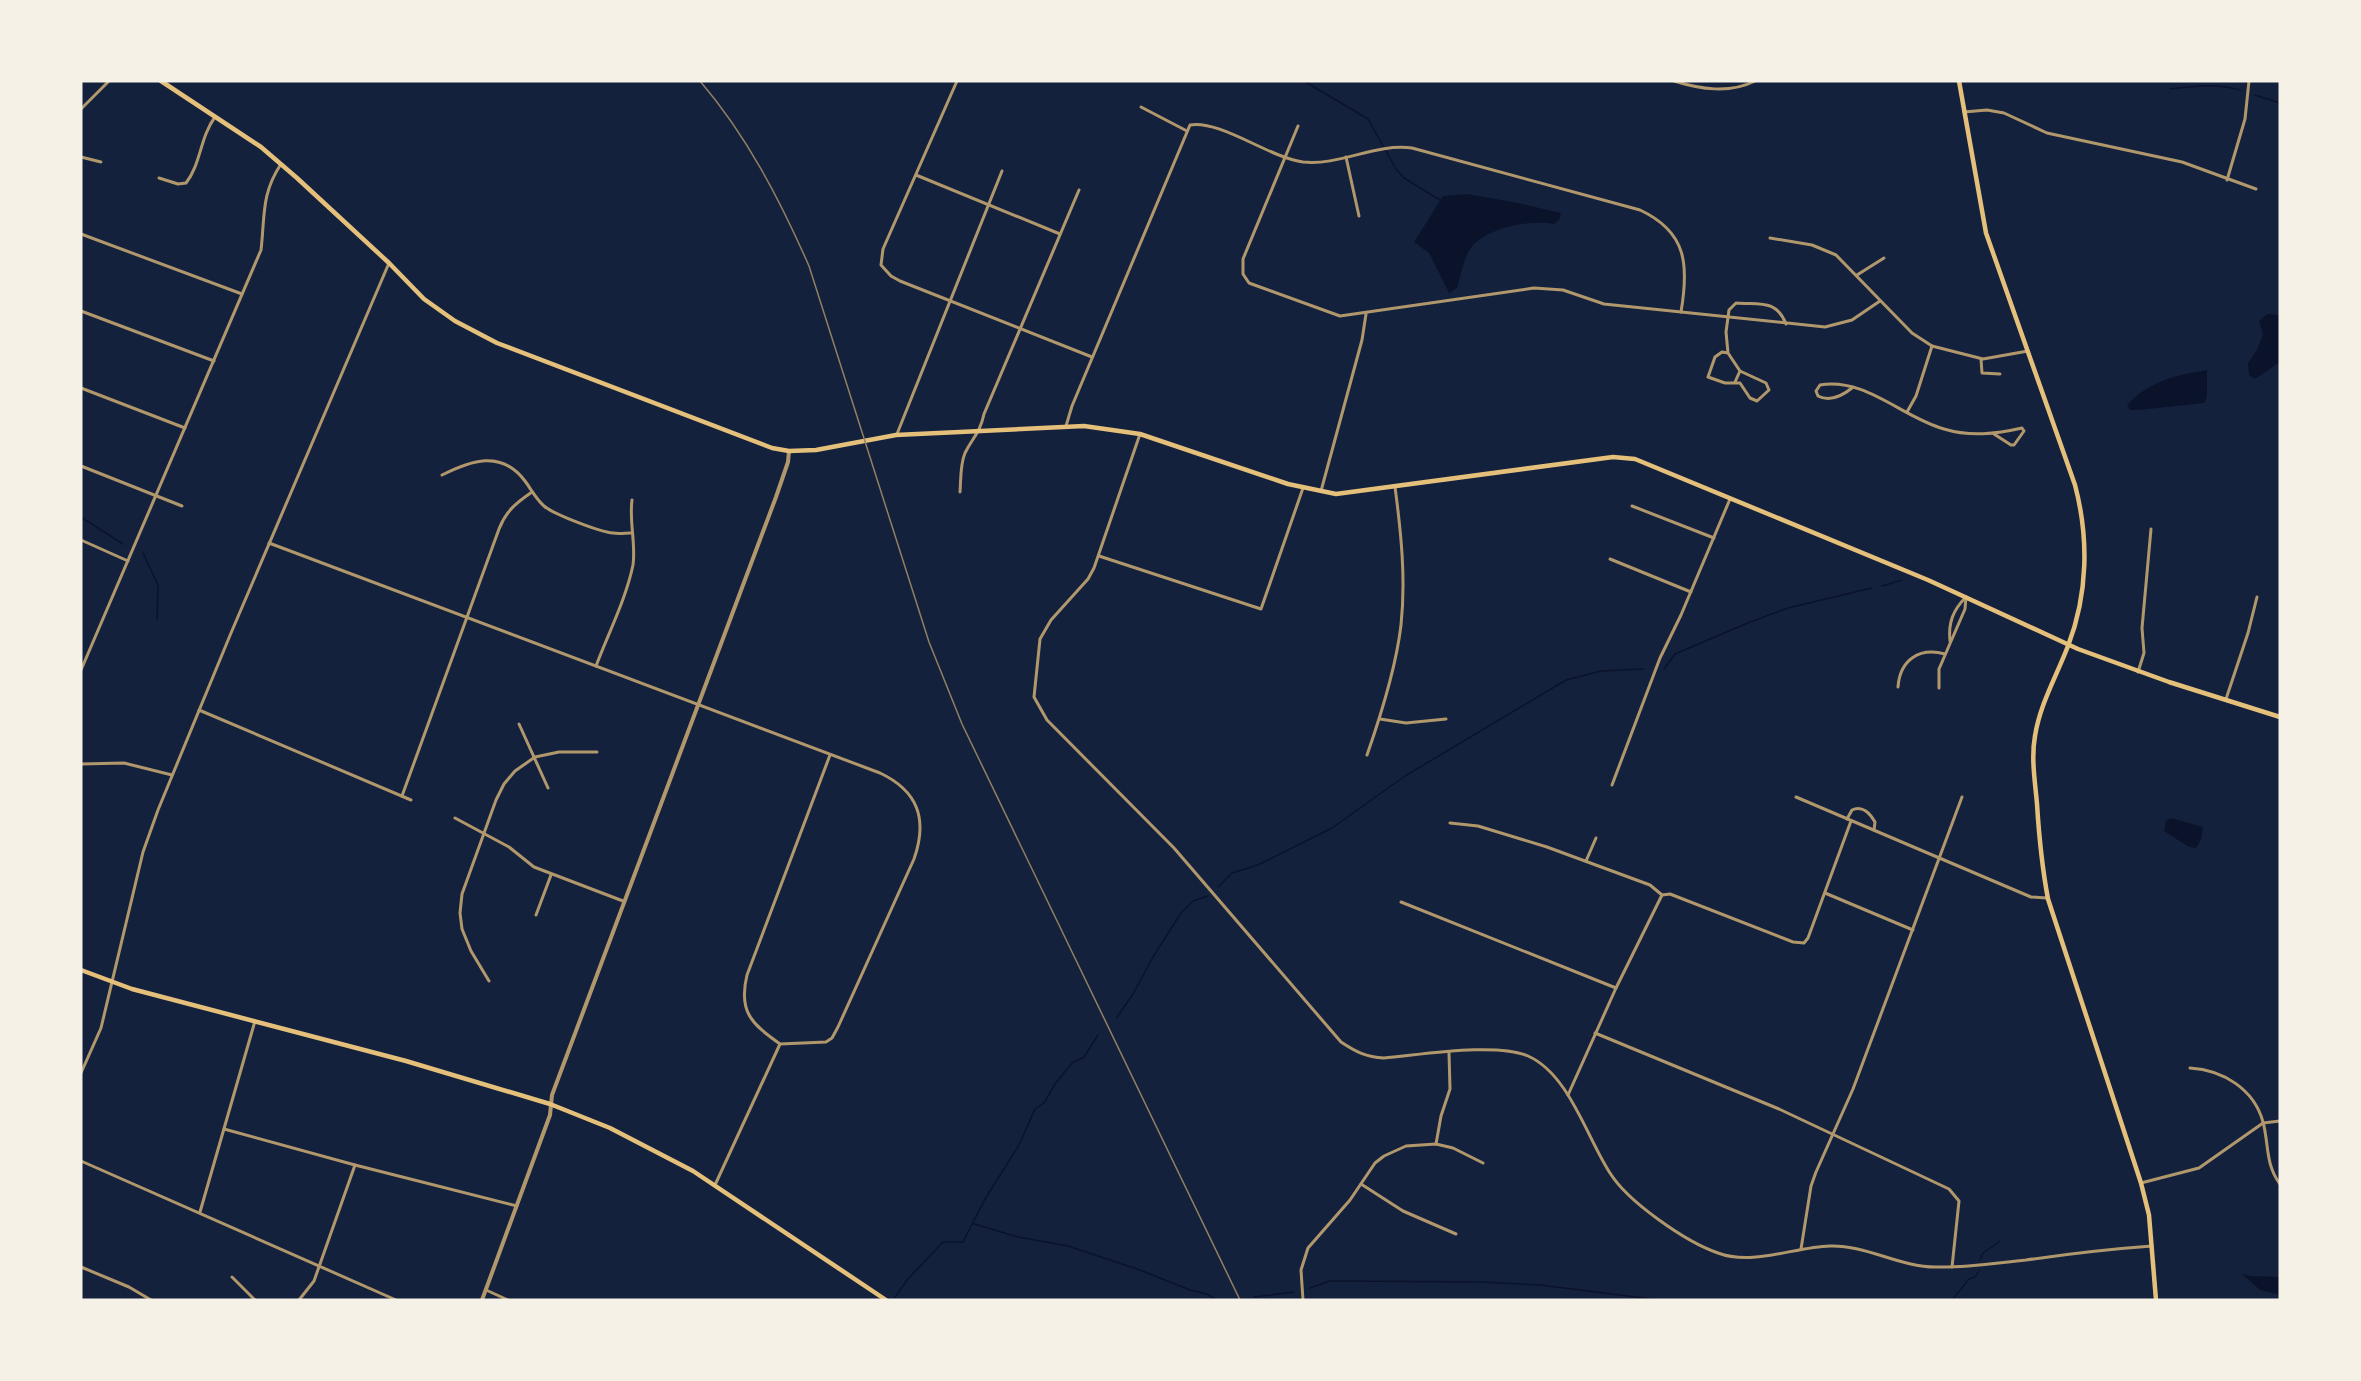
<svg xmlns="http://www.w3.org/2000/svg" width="2361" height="1381" font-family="'Varela Round',sans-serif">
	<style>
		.water { fill: #0b132b }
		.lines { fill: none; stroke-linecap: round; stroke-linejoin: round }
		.stream { stroke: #0b132b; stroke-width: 1.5 }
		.minor { stroke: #b1986c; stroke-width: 3 }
		.tertiary { stroke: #b1986c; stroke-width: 4 }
		.secondary { stroke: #e5c07b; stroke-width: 4.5 }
		.rail { stroke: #918062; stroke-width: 1.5 }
	</style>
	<rect width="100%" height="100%" fill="#14213d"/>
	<g class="water">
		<path d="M1467,194L1518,203L1561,213L1559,220L1554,224C1531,219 1485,228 1471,248C1463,259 1461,276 1457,288L1449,293L1429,253L1414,242L1443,196Z"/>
		<path d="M2267,314L2280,315V362L2255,379L2249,375L2248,363L2257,350L2263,334L2259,321Z"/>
		<path d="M2207,370V397L2204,403L2139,410H2130L2127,405C2149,381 2176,375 2207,370Z"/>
		<path d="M2171,818L2203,827L2201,840L2196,848L2189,847L2164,831L2166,820Z"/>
		<path d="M2242,1274L2251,1276L2280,1277V1295L2260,1290Z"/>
	</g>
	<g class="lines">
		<g class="stream">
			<path d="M1304,81L1368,119L1396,169L1404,178L1440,200"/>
			<path d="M2170,89C2195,86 2216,83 2240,90"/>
			<path d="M2255,95L2280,103"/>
			<path d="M81,517L123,544"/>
			<path d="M143,553L158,585L157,620"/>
			<path d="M1882,586L1902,580"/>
			<path d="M1664,669L1675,654L1750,622L1788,608L1872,588"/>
			<path d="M1218,887L1232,873L1258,865L1332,828L1405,776L1566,680L1601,671L1644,669"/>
			<path d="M1117,1017L1133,994L1153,957L1181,913L1193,901L1208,896"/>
			<path d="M974,1224L1018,1237L1068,1246L1140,1270L1190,1290L1207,1294L1217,1300"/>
			<path d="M1980,1260L1983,1253L2000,1241"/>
			<path d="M1310,1288L1330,1281H1343L1481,1282L1540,1285L1660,1300"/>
			<path d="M895,1297L908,1279L943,1242H963L985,1199L1019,1145L1035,1109L1044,1103L1055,1084L1072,1063L1084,1057L1098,1035"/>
			<path d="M1254,1297L1294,1292"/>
			<path d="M1952,1300L1969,1279L1975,1277L1979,1271"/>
		</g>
		<g class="minor">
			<path d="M957,81L883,249L881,265L891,276L900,281L1092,357"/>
			<path d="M1674,81C1700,89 1729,94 1755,81"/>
			<path d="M1141,107L1187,131"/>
			<path d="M81,109L109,81"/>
			<path d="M1964,112L1987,110L2004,113L2047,133L2182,162L2256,189"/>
			<path d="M1298,126L1243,259V274L1249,283L1340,316L1534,288L1563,290L1604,304L1825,327L1852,320L1880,301"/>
			<path d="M81,157L101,162"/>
			<path d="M1346,157L1359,216"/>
			<path d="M916,175L1060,234"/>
			<path d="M159,178L178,184L186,183C201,164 200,137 215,117"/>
			<path d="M2227,180L2245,119L2249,81"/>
			<path d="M81,234L242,294"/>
			<path d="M1770,238L1812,245L1836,255L1912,333L1932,346L1983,359L2028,351"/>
			<path d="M1857,275L1884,258"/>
			<path d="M81,311L214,361"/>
			<path d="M1728,353L1722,352L1715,357L1708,377L1725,383H1740L1750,398L1757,401L1769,390L1766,383L1740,371L1728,353L1726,332L1729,310L1736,303C1760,305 1776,299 1786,324"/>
			<path d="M1981,359L1982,373L2000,374"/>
			<path d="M1735,382L1740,371"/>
			<path d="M81,388L185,428"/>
			<path d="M1852,388C1842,396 1829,402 1818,396L1816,391L1820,385C1865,377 1903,418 1944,429C1970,437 1996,434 2022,428L2024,431L2014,445H2011L1994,434"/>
			<path d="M1907,412L1916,396L1932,346"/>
			<path d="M1066,426L1072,406L1190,125C1221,120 1268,157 1303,162C1340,166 1375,143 1412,148L1640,210C1687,232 1689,265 1681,312"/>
			<path d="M897,434L1002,171"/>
			<path d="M1140,434L1094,568L1088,579L1051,620L1040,639L1034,697L1047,720L1174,848L1341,1042C1356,1052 1366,1057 1384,1058C1420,1055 1496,1042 1528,1056C1569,1074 1587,1138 1610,1173C1628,1202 1686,1242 1718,1253C1753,1266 1794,1247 1830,1246C1867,1245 1899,1267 1936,1267C1966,1268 1996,1263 2026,1260C2068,1254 2110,1249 2152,1246"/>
			<path d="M81,466L182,506"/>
			<path d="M442,475C470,461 501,449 525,481C531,489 536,499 544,506C553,514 600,532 613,533C619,534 625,533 631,533"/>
			<path d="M1321,491L1362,340L1366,314"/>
			<path d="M960,492C961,479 960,465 965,453C973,437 980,433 984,414L1079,190"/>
			<path d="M1632,506L1714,538"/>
			<path d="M81,540L128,561"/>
			<path d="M269,543L880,773C918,791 928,819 914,859L838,1027L832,1038L826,1042L780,1044L715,1185"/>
			<path d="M1099,556L1261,609L1303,488"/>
			<path d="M1610,559L1691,592"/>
			<path d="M1950,641C1948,623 1953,610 1966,597"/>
			<path d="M596,666C608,634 626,599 633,565C636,544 629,521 632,500"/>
			<path d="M81,670L261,250C265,216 261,194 281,164"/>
			<path d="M2138,672L2144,653L2142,628L2151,529"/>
			<path d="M1898,687C1900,660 1919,647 1945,654"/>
			<path d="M1939,688V669L1965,609L1966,597"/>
			<path d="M2226,699L2248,633L2257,597"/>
			<path d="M199,710L411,800"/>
			<path d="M1380,719L1406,723L1446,719"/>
			<path d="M519,724L548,788"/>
			<path d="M1367,755C1381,715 1396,668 1401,625C1406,579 1401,532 1395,487"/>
			<path d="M81,764L124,763L172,775"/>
			<path d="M1612,785L1660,658L1681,615L1730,499"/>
			<path d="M402,796L499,529C506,511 516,503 532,492"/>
			<path d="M1796,797L2031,897L2047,898"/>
			<path d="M455,818L509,847L534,867L623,901"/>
			<path d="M1847,819L1852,810C1862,805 1870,813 1875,822L1874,830"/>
			<path d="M1450,823L1478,826L1547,847L1650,885L1662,895"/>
			<path d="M1586,861L1596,838"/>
			<path d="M1825,893L1913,930"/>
			<path d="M1401,902L1616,988"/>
			<path d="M536,915L551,875"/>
			<path d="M489,981L471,951L462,929L460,913L462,894L496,800L504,784L515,771L535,757L559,752H597"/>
			<path d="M1595,1033L1779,1109L1949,1189L1959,1201L1952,1267"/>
			<path d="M780,1044C752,1024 738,1012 747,975L830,755"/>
			<path d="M2190,1068C2223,1070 2254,1089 2263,1122C2269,1144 2265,1164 2280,1184"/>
			<path d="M81,1073L101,1028L143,852L158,810L231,633L389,263"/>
			<path d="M1568,1095L1616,988L1662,895L1670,894L1793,942L1804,943L1808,938L1851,821"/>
			<path d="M224,1129L355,1165L517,1206"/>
			<path d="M1436,1144L1441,1116L1450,1089L1449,1053"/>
			<path d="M81,1161L396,1300"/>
			<path d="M2141,1183L2199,1168L2263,1123L2280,1121"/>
			<path d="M1361,1184L1403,1211L1456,1234"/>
			<path d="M200,1212L255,1021"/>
			<path d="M1801,1249L1811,1186L1816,1172L1853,1089L1962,797"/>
			<path d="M81,1267L129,1287L151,1300"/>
			<path d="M232,1277L255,1300"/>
			<path d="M486,1290L508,1300"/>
			<path d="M299,1300L314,1281L355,1165"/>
			<path d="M1303,1300L1301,1270L1308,1248L1350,1200L1375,1163L1384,1156L1406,1146L1436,1144L1453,1148L1483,1163"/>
		</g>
		<path class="tertiary" d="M482,1300L550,1115L552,1095L776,497L788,462L789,451"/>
		<g class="secondary">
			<path d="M161,81L261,147L297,178L389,263L424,299L455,321L497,343L772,448L789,451L816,450L896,435L1084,426L1140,434L1288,484L1336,494L1613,457L1635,459L1928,580L2078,649L2169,682L2280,717"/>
			<path d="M1959,81L1986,233L2075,485C2089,538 2088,594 2068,646C2057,675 2040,704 2035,736C2031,758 2035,781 2037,804C2039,836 2042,867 2048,899L2141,1183L2149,1215L2156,1300"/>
			<path d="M81,970L132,989L406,1061L550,1104L610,1128L693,1171L886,1300"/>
		</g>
		<path class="rail" d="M700,81C747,136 780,200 809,266L929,642L962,724L1240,1300"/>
	</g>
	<rect width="2361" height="1381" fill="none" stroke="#f6f1e7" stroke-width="165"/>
</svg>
